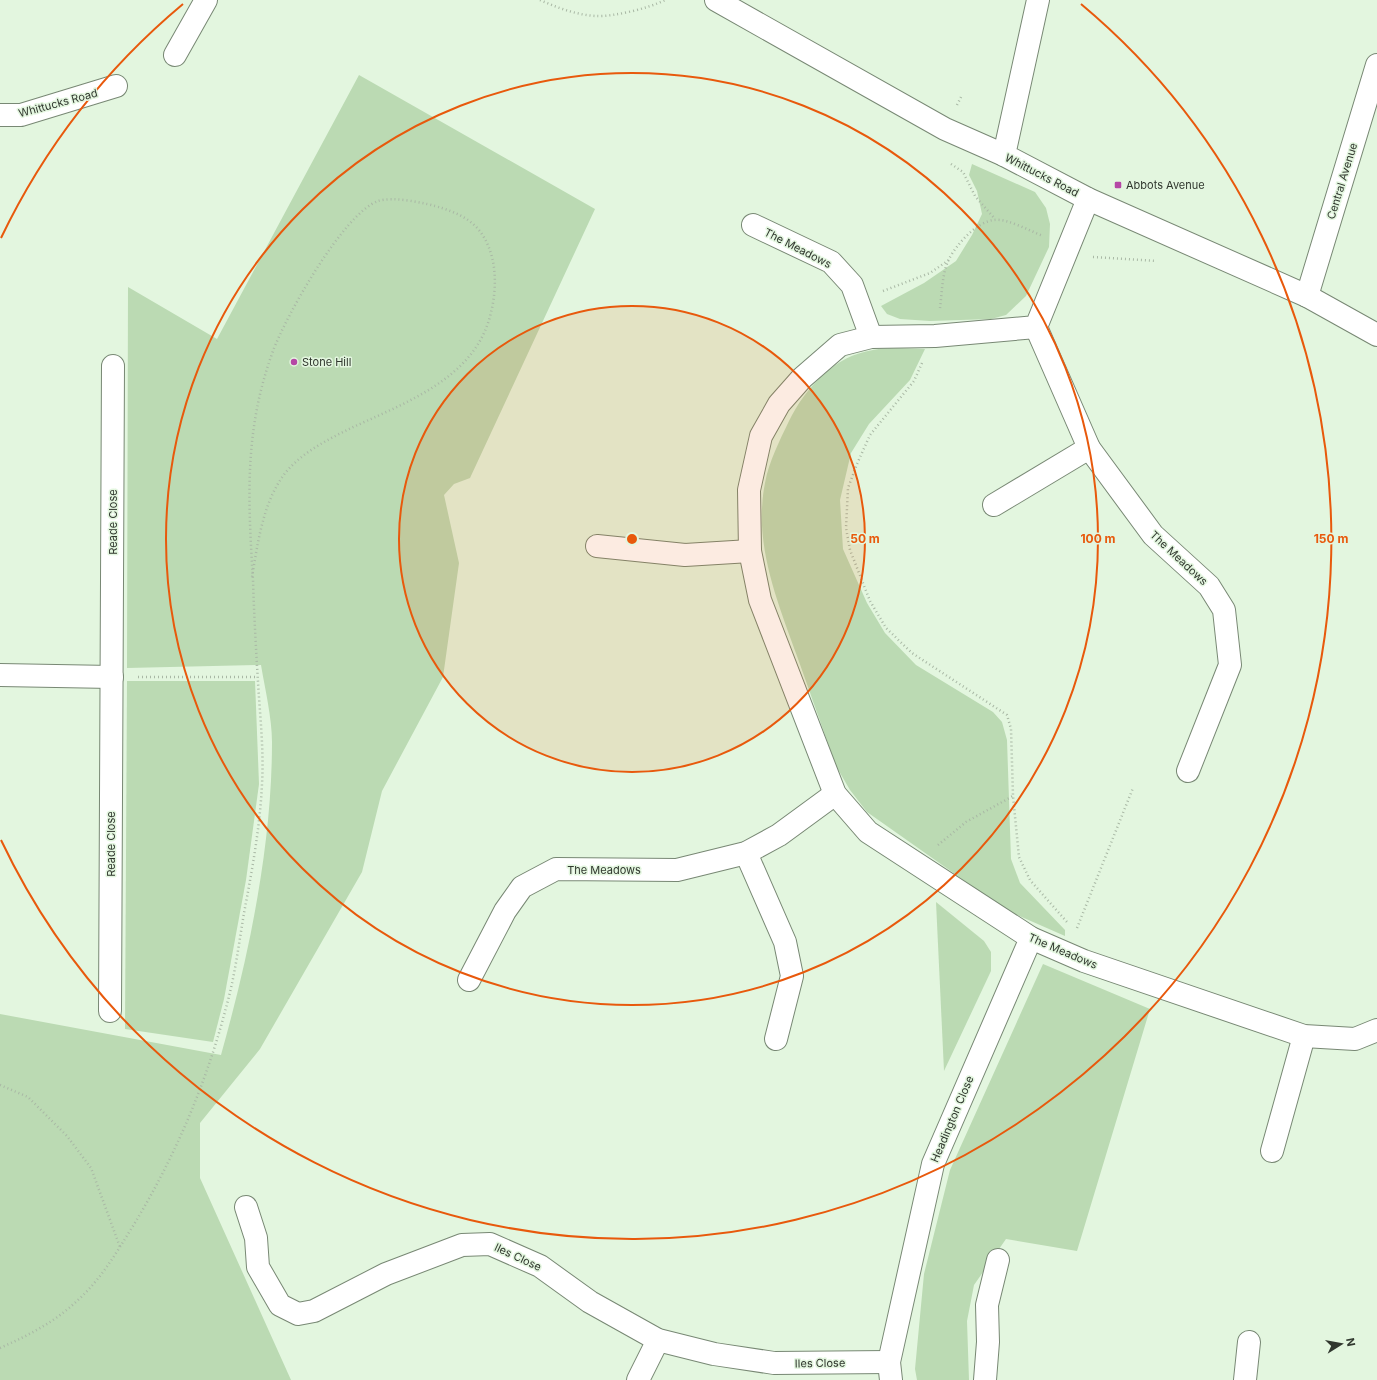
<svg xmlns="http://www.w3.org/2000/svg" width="1377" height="1380" font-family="Inter,sans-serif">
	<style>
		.green { fill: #bbdab3 }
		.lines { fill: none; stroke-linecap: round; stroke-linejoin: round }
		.minor-casing { stroke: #788874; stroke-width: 24 }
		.path { stroke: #a9b8a5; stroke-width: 2.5; stroke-dasharray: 1 3; stroke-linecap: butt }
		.minor { stroke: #fff; stroke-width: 22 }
		.ring { fill: none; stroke: #e8590c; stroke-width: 2 }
		.poi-dot { fill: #b547a5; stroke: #e3f6df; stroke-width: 1.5 }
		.labels { text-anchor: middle; stroke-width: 3; stroke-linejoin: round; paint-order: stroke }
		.street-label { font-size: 11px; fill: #30372e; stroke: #e3f6df }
		.poi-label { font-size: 11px; fill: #30372e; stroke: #e3f6df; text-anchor: start }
		.centre { fill: #e8590c; stroke: #e3f6df; stroke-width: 2 }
		.ring-label { font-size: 12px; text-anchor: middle; font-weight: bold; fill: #e8590c; stroke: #e3f6df; stroke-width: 3; stroke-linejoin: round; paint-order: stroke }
	</style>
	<rect width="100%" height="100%" fill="#e3f6df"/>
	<g class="green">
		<path d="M359,75L595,209L470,478L454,484L444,495L459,563L443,677L382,791L362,872L260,1049L200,1123V1178L291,1380H0V1014L221,1055C249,955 272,846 272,742C272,718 265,689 261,665L127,668L128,287L217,339Z"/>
		<path d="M972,164L1035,192L1046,208L1050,224L1049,247L1026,296L1006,315L991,319L930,321L900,319L887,314L881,306L924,283L956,261L972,235L982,214L977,191L969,175Z"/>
		<path d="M925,349L910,380L869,424L851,453L840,500L843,549L867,603L885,633L916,665L993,712L1002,722L1007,740L1011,859L1020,883L1065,930V936L1006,910L867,812L850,790L836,766C823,729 810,693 797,656C777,600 753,543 765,483C769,461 780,440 789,421C806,387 834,356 873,350C890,347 908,349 925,349Z"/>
		<path d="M127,681H255L259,784L246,880L224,999L213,1042L125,1029Z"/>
		<path d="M936,902L984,941L991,952V971L944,1071Z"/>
		<path d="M1043,964L1150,1009L1077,1251L1006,1239L974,1285L967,1321L969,1380H917L915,1369L924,1274L950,1170Z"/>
	</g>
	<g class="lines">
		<defs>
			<g id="minor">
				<path d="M716,0L945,129L1004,155L1088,199L1307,296L1377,335"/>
				<path d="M175,55L206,0"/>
				<path d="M0,115H21L116,86"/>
				<path d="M1004,155L1038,0"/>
				<path d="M1088,199L1036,327L935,336L871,337L840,345L802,378L779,404L761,436L749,490L750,551L760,600L835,794L868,832L1031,938L1084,961L1304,1036L1355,1039L1377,1030"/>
				<path d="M753,225L831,262L852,285L871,337"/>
				<path d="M1307,296L1377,65"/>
				<path d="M1036,327L1089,448L1153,535L1209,586L1224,610L1230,665L1188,771"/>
				<path d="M994,505L1089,448"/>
				<path d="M597,546L685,555L750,551"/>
				<path d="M0,675L112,677"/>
				<path d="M746,853L785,942L792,976L776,1039"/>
				<path d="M469,980L505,911L522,887L556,869L677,870L746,853L779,835L835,794"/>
				<path d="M110,1011L113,366"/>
				<path d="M1272,1151L1304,1036"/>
				<path d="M246,1207L256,1238L258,1267L280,1305L298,1314L314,1311L386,1274L462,1245L490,1244L540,1266L590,1302L658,1340L714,1354L774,1363L889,1362"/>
				<path d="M638,1380L658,1340"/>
				<path d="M891,1380L889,1362L933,1164L1031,938"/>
				<path d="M985,1380L988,1342L987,1305L998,1260"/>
				<path d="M1245,1380L1249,1342"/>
			</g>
		</defs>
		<use href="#minor" class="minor-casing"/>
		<g class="path">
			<path d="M540,0C558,8 577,15 596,16C613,17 650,8 665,0"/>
			<path d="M957,105L961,97"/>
			<path d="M951,164L963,172L975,196L995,219"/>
			<path d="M1093,257L1156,261"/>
			<path d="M883,291L930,273L949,260"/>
			<path d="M940,308C942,293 942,273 949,259C957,244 976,222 994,220C1007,218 1030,231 1043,236"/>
			<path d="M922,363L914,381L870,435L857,464L848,488L846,528L850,550L870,601L886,628L912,653L1007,715L1011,729L1013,796L1019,857L1030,880L1067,922"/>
			<path d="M138,677H258"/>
			<path d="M938,845L966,822L1013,796"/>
			<path d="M1077,928L1133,788"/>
			<path d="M0,1085L28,1097L67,1136L91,1168L120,1247"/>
			<path d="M0,1348C29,1335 55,1322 78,1300C102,1278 116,1253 133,1226C175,1157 207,1082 227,1004C235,975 239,943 244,913C252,871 260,827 262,784C264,751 260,716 258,682C256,649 254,614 253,580C248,499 244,430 273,351C286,316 343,214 378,201C393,196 426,203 442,208C469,217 484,228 492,257C497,277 495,300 489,320C470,382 399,405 347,430C325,441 302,453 286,472C263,501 258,542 252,577"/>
		</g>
		<use href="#minor" class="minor"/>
	</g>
	<circle cx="632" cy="539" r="233" fill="#e8590c" fill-opacity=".12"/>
	<g class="ring">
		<circle cx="632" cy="539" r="233"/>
		<circle cx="632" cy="539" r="466"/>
		<path d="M1 238A699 699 0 0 1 183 4M1081 4A699 699 0 1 1 1 840"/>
	</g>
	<g class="poi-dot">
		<rect x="1114" y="181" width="8" height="8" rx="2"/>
		<circle cx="294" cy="362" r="4"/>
	</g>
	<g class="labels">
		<g class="street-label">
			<text transform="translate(58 103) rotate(-15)" y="4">Whittucks Road</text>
			<text transform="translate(1042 175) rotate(27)" y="4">Whittucks Road</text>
			<text transform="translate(1342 181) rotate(-73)" y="4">Central Avenue</text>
			<text transform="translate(798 248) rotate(27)" y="4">The Meadows</text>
			<text transform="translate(113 522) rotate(-90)" y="4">Reade Close</text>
			<text transform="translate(1179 558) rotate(43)" y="4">The Meadows</text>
			<text transform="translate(111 844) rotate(-90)" y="4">Reade Close</text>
			<text x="604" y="874">The Meadows</text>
			<text transform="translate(1063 951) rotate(23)" y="4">The Meadows</text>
			<text transform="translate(952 1119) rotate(-67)" y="4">Headington Close</text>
			<text transform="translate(518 1257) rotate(25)" y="4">Iles Close</text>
			<text transform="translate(820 1363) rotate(-1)" y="4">Iles Close</text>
		</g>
		<g class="poi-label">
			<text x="1126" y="189">Abbots Avenue</text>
			<text x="302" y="366">Stone Hill</text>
		</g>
	</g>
	<circle cx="632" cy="539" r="6" class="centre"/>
	<g class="ring-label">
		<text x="865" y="543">50 m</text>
		<text x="1098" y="543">100 m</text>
		<text x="1331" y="543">150 m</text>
	</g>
	<g transform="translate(1341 1344) rotate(79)" stroke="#e3f6df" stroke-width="3" paint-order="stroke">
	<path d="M0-3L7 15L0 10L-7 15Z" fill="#30372e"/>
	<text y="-6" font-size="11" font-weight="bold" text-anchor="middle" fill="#30372e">N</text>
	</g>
</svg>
